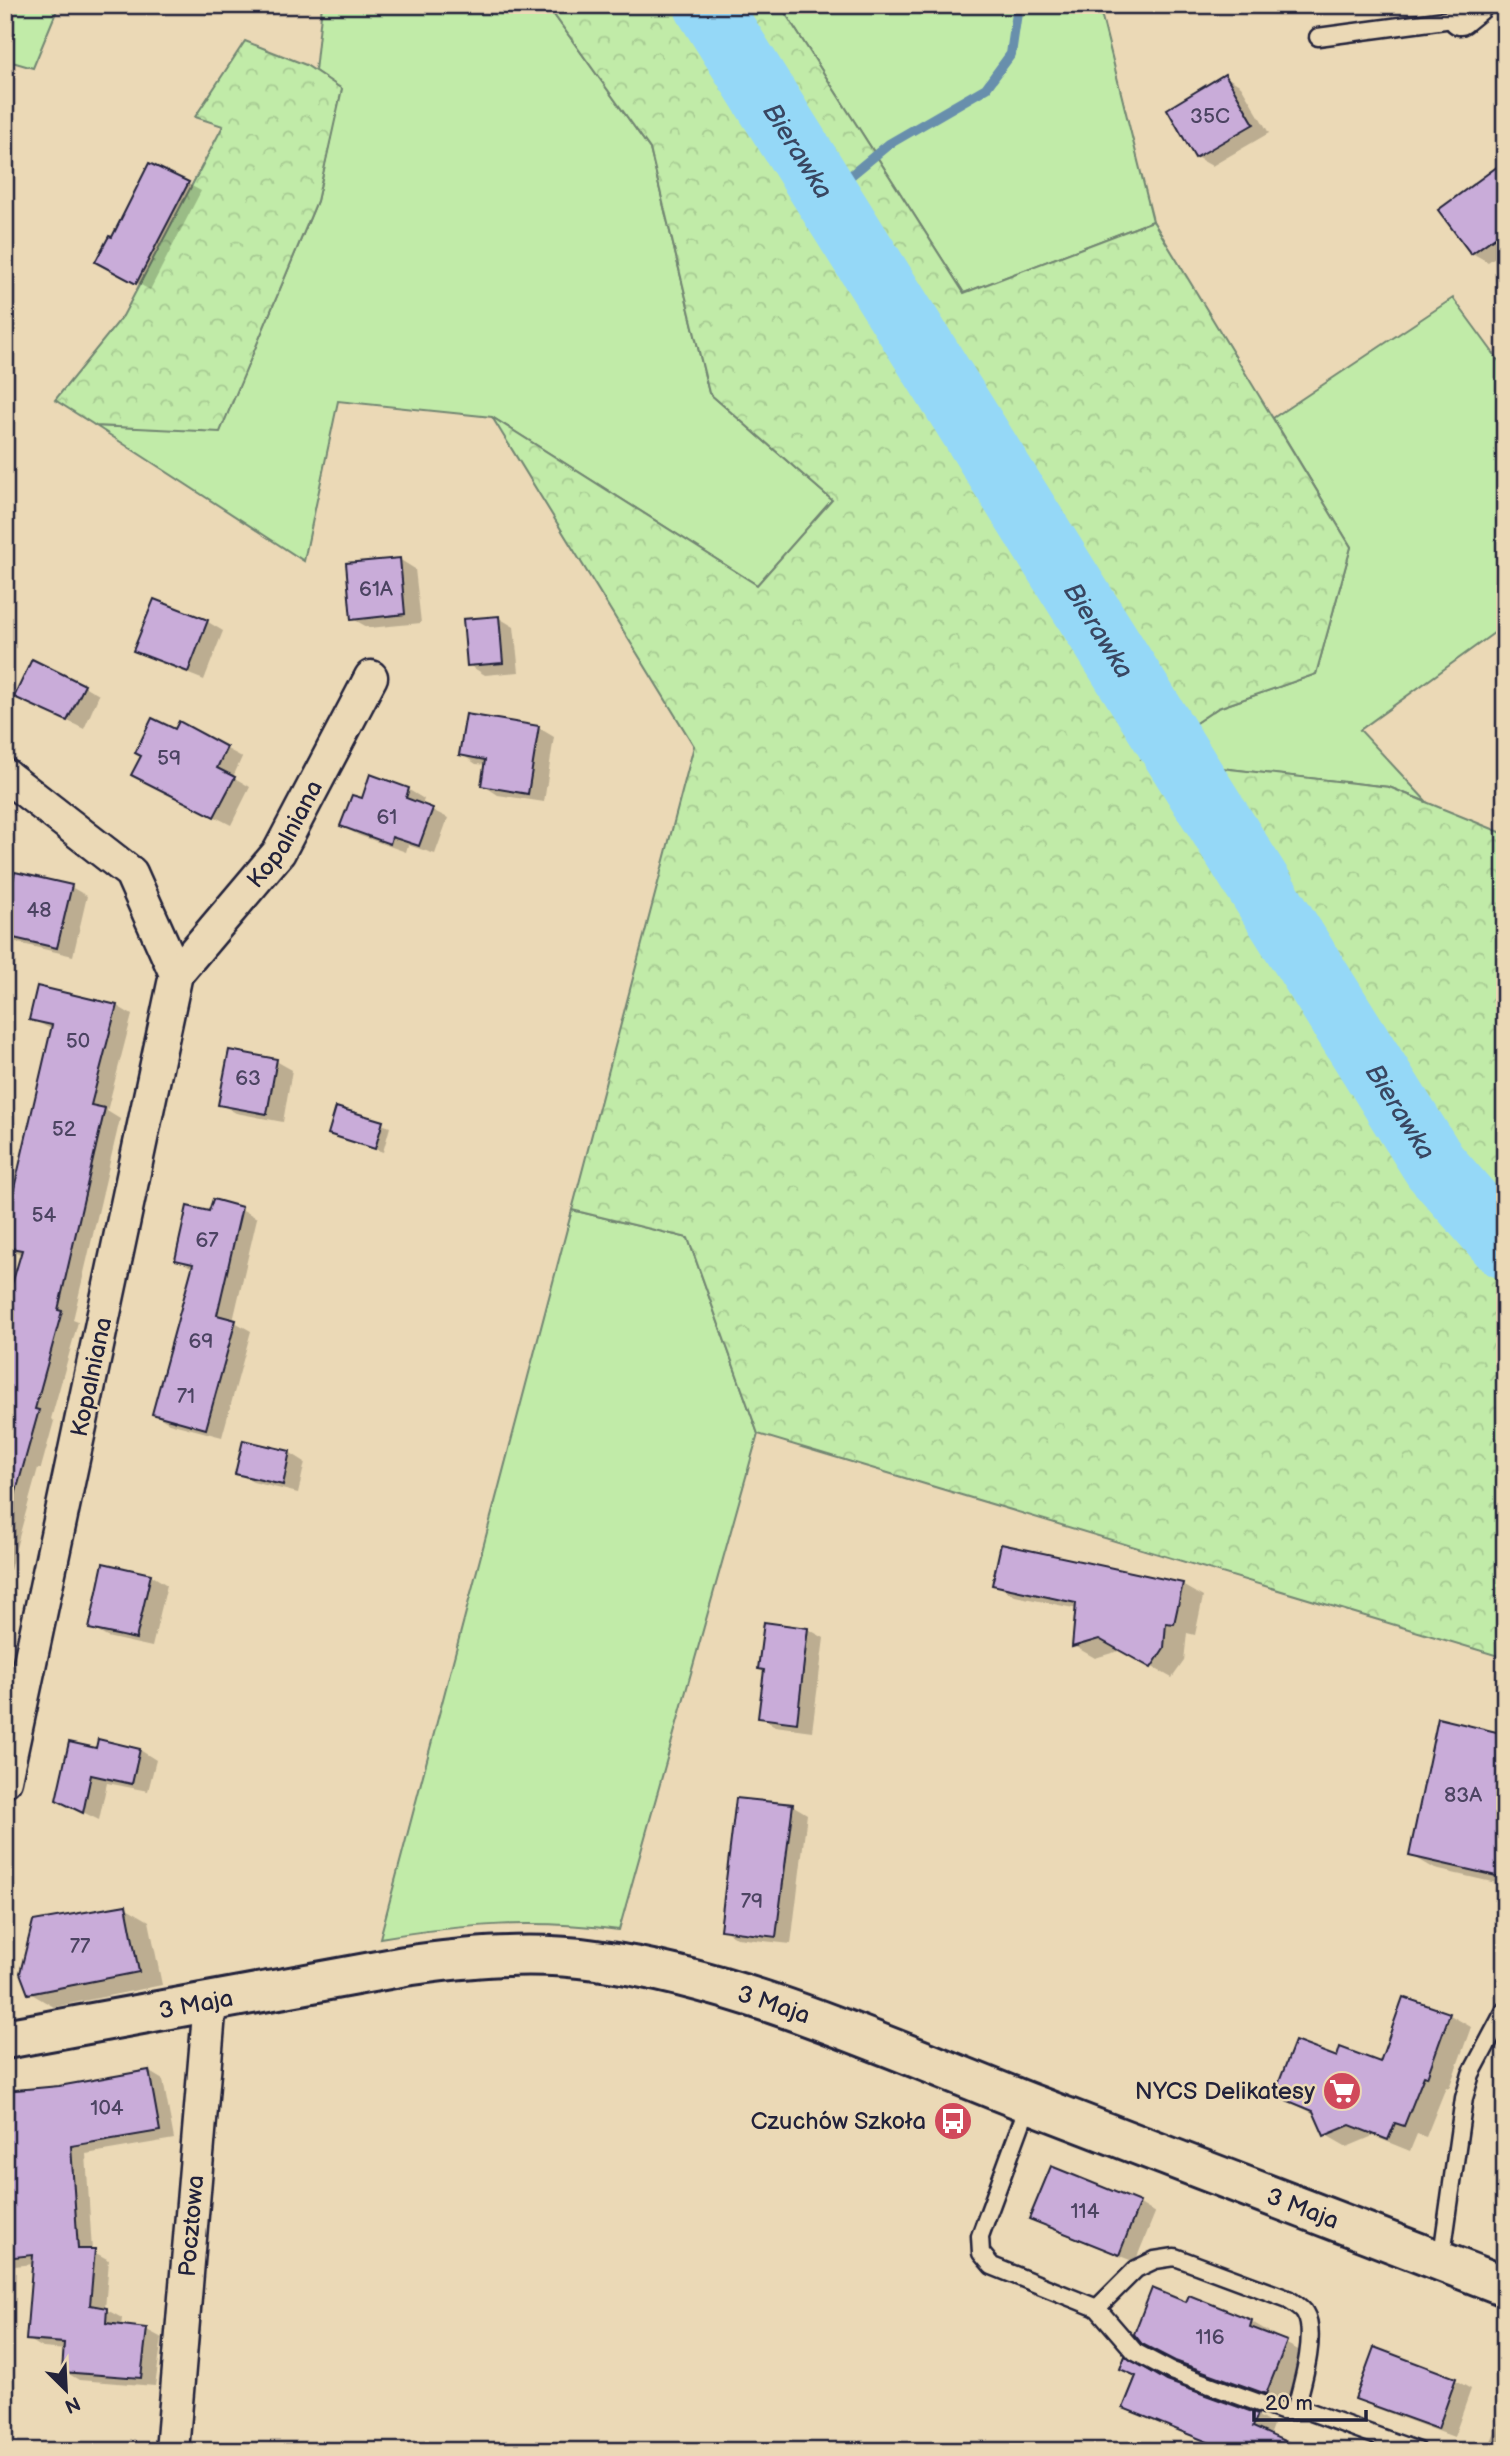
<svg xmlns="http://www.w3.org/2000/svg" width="1510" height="2456" font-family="'Balsamiq Sans',sans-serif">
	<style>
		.grass { fill: #c1eba8; stroke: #728672; stroke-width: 2 }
		.forest { fill: url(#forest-crowns); stroke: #728672; stroke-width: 2 }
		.shadow { fill: #0003 }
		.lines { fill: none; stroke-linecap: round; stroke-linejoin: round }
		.stream { stroke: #678fac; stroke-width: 10 }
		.river { stroke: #95d8f7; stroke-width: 66 }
		.building { fill: #c9acd9; stroke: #22223b; stroke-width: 2 }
		.lane-casing { stroke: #22223b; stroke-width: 21 }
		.street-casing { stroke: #22223b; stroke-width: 37 }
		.secondary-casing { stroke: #22223b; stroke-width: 44 }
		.lane { stroke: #ebd9b6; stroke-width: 16 }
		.street { stroke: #ebd9b6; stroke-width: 32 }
		.secondary { stroke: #ebd9b6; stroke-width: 38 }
		.labels { text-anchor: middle; stroke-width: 5; stroke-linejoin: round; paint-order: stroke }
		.number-label { font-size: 21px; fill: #4c4462 }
		.street-label { font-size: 24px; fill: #22223b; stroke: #ebd9b6 }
		.poi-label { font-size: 24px; fill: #22223b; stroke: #ebd9b6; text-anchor: end }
		.water-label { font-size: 26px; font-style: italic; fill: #394661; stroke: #ebd9b6 }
	</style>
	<defs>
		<pattern id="forest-crowns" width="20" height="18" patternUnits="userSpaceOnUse" patternTransform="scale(1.75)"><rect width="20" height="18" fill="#c1eba8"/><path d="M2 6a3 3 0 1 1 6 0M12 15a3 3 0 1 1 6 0" fill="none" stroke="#a6c992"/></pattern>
	</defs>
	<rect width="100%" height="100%" fill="#ebd9b6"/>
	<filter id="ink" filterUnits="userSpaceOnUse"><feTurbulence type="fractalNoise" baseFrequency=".0143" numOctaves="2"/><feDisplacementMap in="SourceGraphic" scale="14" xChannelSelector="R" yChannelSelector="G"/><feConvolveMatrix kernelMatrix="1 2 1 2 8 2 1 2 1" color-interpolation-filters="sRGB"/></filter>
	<g filter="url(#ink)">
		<g class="grass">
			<path d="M5,5H59L33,68L5,60Z"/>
			<path d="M322,5H547L650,149L709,393L832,500L757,585L492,417L338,401L304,561L96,426L220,431L317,201L341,89L315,71Z"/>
			<path d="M780,5H1099L1153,221L964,293Z"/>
			<path d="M1453,298L1505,369V625L1360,730L1427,802L1389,787L1141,759L1218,708L1316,674L1351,547L1273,418Z"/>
			<path d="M572,1210L688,1238L758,1434L619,1930C534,1919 464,1924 380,1938Z"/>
		</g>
		<g class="forest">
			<path d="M547,5H780L964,293L1153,221L1351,547L1316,674L1218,708L1142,759L1389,787L1505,834V1658L758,1434L688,1238L572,1210L694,746L492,417L757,585L832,500L709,393L650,149Z"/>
			<path d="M245,41L306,65L342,89L317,201L220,432L96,426L55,400L123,316L223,126L195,117Z"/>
		</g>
		<g class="shadow">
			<path d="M1291,5H1310L1300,10Z"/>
			<path d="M1225,76L1241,86L1269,133L1212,166L1196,157Z"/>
			<path d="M1505,164V250L1488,262L1472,253Z"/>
			<path d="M188,184L201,191L150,290L97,261L112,239Z"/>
			<path d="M399,559L415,569L421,623L369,628L353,619Z"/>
			<path d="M155,601L208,622L223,631L204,680L151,659L135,650Z"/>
			<path d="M499,618L514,627L519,672L485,675L469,665Z"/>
			<path d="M84,686L99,695L84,729L17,696Z"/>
			<path d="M180,724L242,757L233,777L250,787L231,825L149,783L143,756L175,732Z"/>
			<path d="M539,728L554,737L544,802L498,795L483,785L486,765L476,764L461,754Z"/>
			<path d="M371,777L409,790L424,799L422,805L448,818L435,854L408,845L406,852L358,835L342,826L363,800Z"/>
			<path d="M71,887L87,896L73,956L18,943L6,936L5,940V922Z"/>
			<path d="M117,1006L132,1015L107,1111L120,1119L73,1320L78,1322L51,1419L54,1421L41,1468H38L10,1570L5,1569V1315L22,1255L5,1246L53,1030L31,1019Z"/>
			<path d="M276,1061L292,1070L283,1122L236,1113L220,1104Z"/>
			<path d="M338,1109L390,1127L383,1152L330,1133Z"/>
			<path d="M241,1209L257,1218L233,1321L251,1331L222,1437L169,1423L154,1414L194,1269L177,1259L211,1213Z"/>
			<path d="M289,1452L305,1462L298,1493L253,1482L237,1473Z"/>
			<path d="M104,1565L151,1575L167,1585L152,1647L107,1637L91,1628Z"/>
			<path d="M994,1584L1182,1585L1203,1597L1195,1635L1187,1633L1184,1661L1172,1678L1122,1650L1095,1658L1074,1646L1078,1609L1015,1596Z"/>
			<path d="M765,1624L808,1629L824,1638L812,1731L775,1726L760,1717L765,1671L760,1668Z"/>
			<path d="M1505,1736V1885L1435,1869L1411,1855Z"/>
			<path d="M99,1741L140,1750L156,1760L148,1791L107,1783L99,1820L58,1800L97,1750Z"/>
			<path d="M792,1805L807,1814L791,1944L737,1938L722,1929Z"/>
			<path d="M125,1907L149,1921L162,1985L54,2007L30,1993Z"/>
			<path d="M1404,1999L1450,2015L1471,2027L1449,2088L1446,2087L1426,2137L1417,2134L1410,2151L1373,2136L1347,2147L1326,2135L1317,2115L1276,2095L1338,2059L1381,2064Z"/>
			<path d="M148,2071L163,2080L174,2139L86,2154L92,2251L109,2260L105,2309L122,2318L121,2327L147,2330L162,2338L155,2386L79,2380L64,2371L66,2350L43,2348L28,2339L34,2264L5,2267V2093L59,2087Z"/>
			<path d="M1052,2168L1140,2204L1155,2213L1135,2262L1047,2227L1032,2218Z"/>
			<path d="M1190,2297L1252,2322L1276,2336L1275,2338L1310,2356L1290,2407L1201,2374L1168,2357Z"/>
			<path d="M1122,2368L1258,2416L1273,2425L1269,2436L1309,2451H1228L1141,2416L1125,2407L1137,2377Z"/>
			<path d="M1455,2380L1471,2389L1454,2437L1373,2407L1357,2398Z"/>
			<path d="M1505,2409V2451H1492L1488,2448Z"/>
		</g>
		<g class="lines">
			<path class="stream" d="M826,196L889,144L986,88L1011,54L1017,13L1016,5"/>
			<path class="river" id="s1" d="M707,5L1435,1166L1505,1246"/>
		</g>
		<g class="building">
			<path d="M1225,74L1254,124L1195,158L1167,109Z"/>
			<path d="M1505,161V230L1471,254L1438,210Z"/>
			<path d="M149,163L189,182L136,284L95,262L109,236L112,237Z"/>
			<path d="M400,558L405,614L351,620L346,563Z"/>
			<path d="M154,599L208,620L188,672L133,651Z"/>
			<path d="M499,616L503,663L467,666L463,619Z"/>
			<path d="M32,659L85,685L67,721L14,697Z"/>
			<path d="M466,714L539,726L528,794L481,786L485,760L459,755Z"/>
			<path d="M152,718L175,729L179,721L227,747L217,768L235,777L214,817L131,775L141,756L135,753Z"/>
			<path d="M370,774L409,788L406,798L433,808L419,846L392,837L390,844L340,826L352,795L362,798Z"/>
			<path d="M15,872L72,885L57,948L5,936V915Z"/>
			<path d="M37,986L117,1005L91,1105L105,1108L58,1310L62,1311L35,1409L39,1410L14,1499L5,1498V1308L22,1250L5,1247V1227L52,1025L29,1020Z"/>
			<path d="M229,1050L277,1059L267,1114L218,1105Z"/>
			<path d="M336,1107L383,1121L375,1149L328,1134Z"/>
			<path d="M213,1199L242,1207L217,1315L236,1320L206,1429L152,1414L193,1264L175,1260L187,1206L209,1211Z"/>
			<path d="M243,1440L290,1451L283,1485L235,1474Z"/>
			<path d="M1001,1544L1183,1583L1174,1624L1166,1623L1164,1648L1151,1668L1099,1639L1072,1647L1076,1603L992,1585Z"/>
			<path d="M103,1563L151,1574L136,1639L89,1629Z"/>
			<path d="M764,1622L808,1628L797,1723L758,1718L764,1670L758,1669Z"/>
			<path d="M1438,1718L1505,1734V1878L1409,1856Z"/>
			<path d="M98,1739L140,1749L132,1784L91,1775L83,1813L56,1800L69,1742L96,1748Z"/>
			<path d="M736,1798L793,1804L776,1937L720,1930Z"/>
			<path d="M126,1905L139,1972L28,1994L20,1973L33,1921Z"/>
			<path d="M1403,1997L1450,2013L1427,2077L1424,2076L1404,2126L1395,2123L1388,2140L1350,2125L1324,2136L1313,2111L1274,2095L1295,2041L1337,2057L1340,2047L1380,2062Z"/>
			<path d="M149,2070L160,2131L71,2146L78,2249H95L90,2305L107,2308L106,2323L147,2328L141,2378L62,2372L64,2343L26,2340L33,2255L5,2258V2091L59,2086Z"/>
			<path d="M1051,2166L1140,2202L1119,2255L1029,2219Z"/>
			<path d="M1152,2288L1186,2302L1189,2295L1252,2320L1250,2327L1287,2341L1266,2394L1175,2361L1142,2344L1134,2334Z"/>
			<path d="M1374,2347L1456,2378L1438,2429L1355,2399Z"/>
			<path d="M1125,2356L1167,2381L1258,2414L1253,2427L1307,2451H1230L1123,2408L1136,2376L1120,2369Z"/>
		</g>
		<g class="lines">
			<defs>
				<g id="lane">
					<path d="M1318,37L1460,18"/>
					<path d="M1029,2103L980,2236L981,2253L992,2266L1097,2308L1135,2352L1171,2371L1281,2411H1308L1418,2451"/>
					<path d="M1441,2262L1464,2098L1471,2074L1505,2010"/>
					<path d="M1097,2308L1136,2269L1155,2260L1175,2257L1288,2299C1294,2303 1302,2307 1305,2313C1318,2334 1301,2388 1295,2411"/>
				</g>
				<g id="street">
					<path d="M1460,18L1476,5"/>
					<path d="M5,775L131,873L176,974L5,1780"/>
					<path id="s2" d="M176,974L279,852L371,677"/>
					<path id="s3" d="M172,2451L210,2002"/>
				</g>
				<g id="secondary">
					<path id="s4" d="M5,2039L405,1966C468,1957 532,1951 596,1960C745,1980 897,2052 1037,2106C1193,2166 1349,2226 1505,2286"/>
				</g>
			</defs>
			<use href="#lane" class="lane-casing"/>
			<use href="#street" class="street-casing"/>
			<use href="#secondary" class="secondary-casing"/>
			<use href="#lane" class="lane"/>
			<use href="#street" class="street"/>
			<use href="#secondary" class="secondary"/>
		</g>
	</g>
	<defs>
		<symbol id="supermarket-disc" viewBox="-11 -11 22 22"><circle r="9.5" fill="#d1495b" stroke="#ebd9b6"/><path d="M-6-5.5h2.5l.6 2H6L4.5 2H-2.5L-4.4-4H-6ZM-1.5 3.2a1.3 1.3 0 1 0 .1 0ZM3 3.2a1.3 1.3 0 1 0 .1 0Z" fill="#fff"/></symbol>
		<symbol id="bus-disc" viewBox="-11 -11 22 22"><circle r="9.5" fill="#d1495b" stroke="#ebd9b6"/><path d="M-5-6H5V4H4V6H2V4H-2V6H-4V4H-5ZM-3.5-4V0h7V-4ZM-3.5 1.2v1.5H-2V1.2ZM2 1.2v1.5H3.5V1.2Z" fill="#fff"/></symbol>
	</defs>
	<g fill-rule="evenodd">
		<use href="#supermarket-disc" x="1320" y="2069" width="44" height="44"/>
		<use href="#bus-disc" x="931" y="2099" width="44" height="44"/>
	</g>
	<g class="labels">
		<g class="number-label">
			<text x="1210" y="123">35C</text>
			<text x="376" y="596">61A</text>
			<text x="169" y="765">59</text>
			<text x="387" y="824">61</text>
			<text x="39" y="917">48</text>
			<text x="78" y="1048">50</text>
			<text x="248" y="1085">63</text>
			<text x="64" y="1136">52</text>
			<text x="44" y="1222">54</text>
			<text x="207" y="1247">67</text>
			<text x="201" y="1348">69</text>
			<text x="186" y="1403">71</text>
			<text x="1463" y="1802">83A</text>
			<text x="752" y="1908">79</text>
			<text x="80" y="1953">77</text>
			<text x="107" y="2115">104</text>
			<text x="1085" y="2218">114</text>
			<text x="1210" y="2344">116</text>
		</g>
		<g class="street-label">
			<text dy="8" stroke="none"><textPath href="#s2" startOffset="178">Kopalniana</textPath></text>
			<text transform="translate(91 1377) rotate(-78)" y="8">Kopalniana</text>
			<text dy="8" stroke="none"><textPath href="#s4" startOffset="194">3 Maja</textPath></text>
			<text dy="8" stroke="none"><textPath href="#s4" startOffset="782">3 Maja</textPath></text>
			<text dy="8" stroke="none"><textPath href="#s4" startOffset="1349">3 Maja</textPath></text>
			<text dy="8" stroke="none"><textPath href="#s3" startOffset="226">Pocztowa</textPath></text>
		</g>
		<g class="poi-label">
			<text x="1315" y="2099">NYCS Delikatesy</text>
			<text x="926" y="2129">Czuchów Szkoła</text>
		</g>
		<g class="water-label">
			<text dy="9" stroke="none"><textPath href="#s1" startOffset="172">Bierawka</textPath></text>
			<text dy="9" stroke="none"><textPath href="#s1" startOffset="738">Bierawka</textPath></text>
			<text dy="9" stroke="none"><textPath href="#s1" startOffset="1306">Bierawka</textPath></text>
		</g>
	</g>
	<rect width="1510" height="2456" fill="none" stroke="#ebd9b6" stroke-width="28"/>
	<rect x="14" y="14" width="1482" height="2428" fill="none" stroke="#22223b" stroke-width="2.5" filter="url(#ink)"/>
	<g transform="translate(66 2390) rotate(156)" stroke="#ebd9b6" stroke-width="5" paint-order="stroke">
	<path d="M0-5L12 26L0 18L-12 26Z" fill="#22223b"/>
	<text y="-10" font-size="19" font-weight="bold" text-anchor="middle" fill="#22223b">N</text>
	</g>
	<path d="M1254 2410v10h112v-10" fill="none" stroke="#22223b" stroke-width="3.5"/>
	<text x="1265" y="2410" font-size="21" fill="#22223b" stroke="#ebd9b6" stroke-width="5" paint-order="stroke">20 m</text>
</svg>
